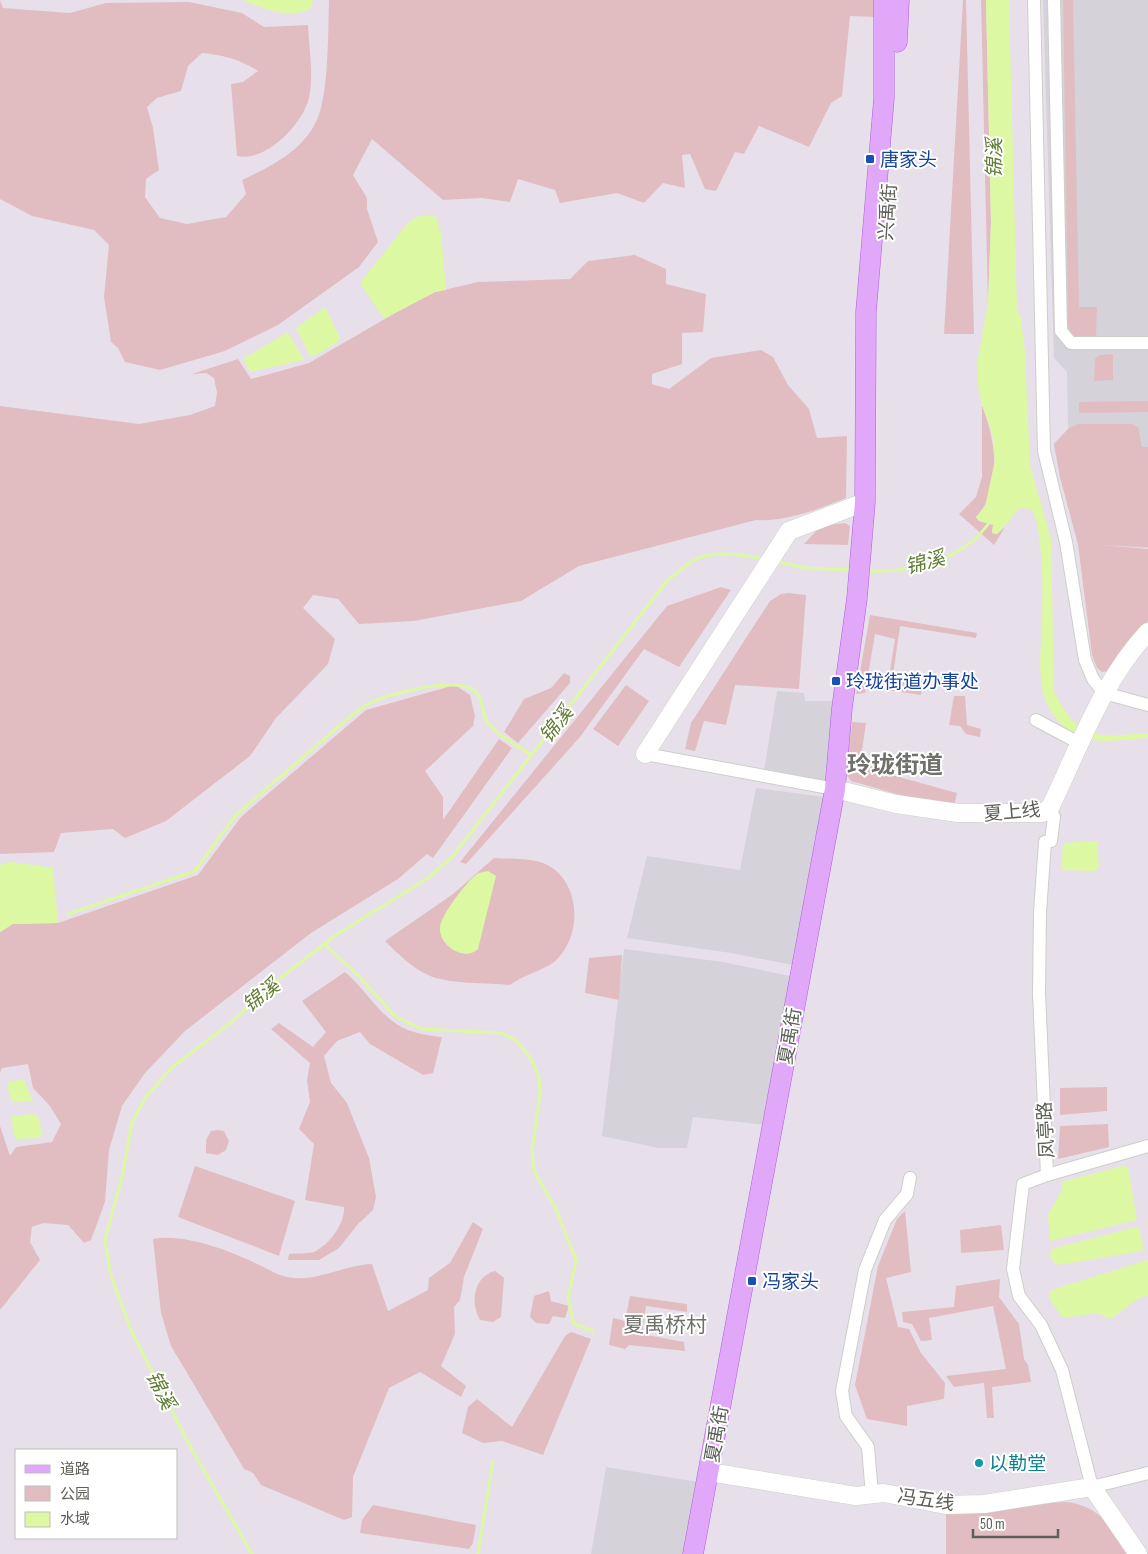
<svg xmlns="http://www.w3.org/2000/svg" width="1148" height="1554" font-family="'Sofia Sans Condensed','Noto Sans SC',sans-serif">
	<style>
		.industrial { fill: #d6d2d9 }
		.green { fill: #e1bdc2 }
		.water { fill: #ddf8a2 }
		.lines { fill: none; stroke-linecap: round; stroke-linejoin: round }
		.stream { stroke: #ddf8a2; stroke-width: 3 }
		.street-casing { stroke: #cbcfc8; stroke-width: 14 }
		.secondary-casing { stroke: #cdd1c9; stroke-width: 19 }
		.primary-casing { stroke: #af5ee5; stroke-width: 21 }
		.street { stroke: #fff; stroke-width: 12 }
		.secondary { stroke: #fff; stroke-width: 18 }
		.primary { stroke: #e1a7f8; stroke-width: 20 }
		.transit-dot { fill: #1a4fb4; stroke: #fff; stroke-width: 2 }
		.culture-dot { fill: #0f9aa8; stroke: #fff; stroke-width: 2 }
		.labels { text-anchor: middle; stroke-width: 4; stroke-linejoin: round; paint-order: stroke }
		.transit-label { font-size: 19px; fill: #164399; stroke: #fff; text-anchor: start }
		.street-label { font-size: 19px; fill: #5d6058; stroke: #fff }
		.culture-label { font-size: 19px; fill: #0d838f; stroke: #fff; text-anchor: start }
		.water-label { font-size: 20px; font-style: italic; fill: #617e35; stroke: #fff }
		.quarter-label { font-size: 21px; fill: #6f726a; stroke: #fff }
		.district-label { font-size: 24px; font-weight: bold; fill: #6f726a; stroke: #fff }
	</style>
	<rect width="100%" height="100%" fill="#e7e0ea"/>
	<g class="industrial">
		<path d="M1043,0H1148V548L1078,544L1060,477L1054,444L1068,429L1067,372L1054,358Z"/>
		<path d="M777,691L804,693L805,701H837L827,781L764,771Z"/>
		<path d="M756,788L825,797L793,965L731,953L627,938L647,856L740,870Z"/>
		<path d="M624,949L723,962L790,976L767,1125L693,1117L687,1148H659L602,1136Z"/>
		<path d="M606,1467L698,1482L683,1554H591Z"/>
	</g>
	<g class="green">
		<path d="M0,0L3,8L70,13L106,3L189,2L242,13L264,27L308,25C309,48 314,75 309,98C303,124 265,163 237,156L231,84L243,82L258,71C239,59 223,55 202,53L188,66L181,91L157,98L147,107L153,128L159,170L146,179L145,197L160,218L187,224L226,217L246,194L242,180C270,167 301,152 316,122C329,97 328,30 329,0H874L875,17L850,16L842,96L831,103L809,147L759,126L744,154L735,152L716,191L705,189L690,154L682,155L685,188L663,183L644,203L617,193L560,203L555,190L518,179L510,202L482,198L443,200L372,139L353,175L367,198V209L378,242L359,267L278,325L225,351L160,370L125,362L118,348L111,342L104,297L109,245L94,230L32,216L0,199Z"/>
		<path d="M963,0H966L974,334H944Z"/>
		<path d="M981,0H986L991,223L988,304Z"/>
		<path d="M1063,0H1073L1079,307H1097L1096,337L1076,338L1070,334L1068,323Z"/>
		<path d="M635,255L666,269V284L706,294L703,332L682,333V364L652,374V384L669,389L711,358L761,350L773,357L788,385L809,409L817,438L847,436L846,498C819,509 786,522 756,520L579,566L521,601L414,621L359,624L338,599L313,595L303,608L335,639L328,664L276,718L250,756L166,821L125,838L113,829L61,833L54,852L0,854V406L139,424L190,415L215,406L217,393L214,378L206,373L192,374L238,359L251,379L309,363L395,313L435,292L478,282L570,279L588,261Z"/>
		<path d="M1113,354V380L1094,381L1095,359L1099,355Z"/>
		<path d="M1148,401V412L1079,413V402Z"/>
		<path d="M982,405C995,440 1004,486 976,517L979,521L993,525L992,533L997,534L1005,527L994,545L959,514L976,497L982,477Z"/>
		<path d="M1078,424H1132L1138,427L1142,447H1148V547L1101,545L1148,549V621L1113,662L1109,671L1102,672L1097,668L1092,655L1078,544L1060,477L1054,444L1068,429Z"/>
		<path d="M845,523L850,526L848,545L804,544L821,526Z"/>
		<path d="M721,587L731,590L679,667L644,649L580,737L466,864L460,862L667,606Z"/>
		<path d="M789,593L806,595L799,689L735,685L726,725L704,721L695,751L685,749L691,723L770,601L781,594Z"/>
		<path d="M870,615L977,633L976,638L900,626L893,675L923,681L921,695L887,690L895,639L875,634L865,693L856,694Z"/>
		<path d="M564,673L570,676V683L518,743L504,732L524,699L551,688Z"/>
		<path d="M455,685L470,695L475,716L473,726L425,771L443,797V820L499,739L512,748L433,858L427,854L398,879L311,933L185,1031L145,1073L122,1106L109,1150L105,1202L91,1240L84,1243L68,1225L43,1223L32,1227L30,1242L40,1260L0,1310V1126L10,1156L16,1147L52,1142L61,1124L50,1106L33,1088L28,1064L2,1068L0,1073V932L13,924L58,923L198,875L241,817L366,710Z"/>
		<path d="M626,685L649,701L618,746L593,729Z"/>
		<path d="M954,696H965L967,725L981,729L980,737L966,734L960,726L949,725Z"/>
		<path d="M852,722L866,723L860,764L876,767L878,754L885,755V773L957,793L954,806L904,796L851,781L846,774Z"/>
		<path d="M494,858C508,859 526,858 540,862C581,875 585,936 554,962C544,970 523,975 510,985C489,983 445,984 428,975C411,967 398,954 385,941L453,894Z"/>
		<path d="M622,955L619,1000L585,993L589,958Z"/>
		<path d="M345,972C362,986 375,1008 391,1020C405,1032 424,1035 442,1037L433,1073L423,1075L370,1044L360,1032L337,1041L324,1056L331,1083L347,1103L369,1158L376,1197L373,1210L358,1224L339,1248L319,1260H288L289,1254C297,1253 307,1254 314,1252C329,1245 345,1224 344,1207L305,1200L314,1144L299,1129L310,1102L307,1080L310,1063L271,1029L279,1023L313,1047L326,1032L302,1001Z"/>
		<path d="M1107,1087V1111L1060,1115V1088Z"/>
		<path d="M1108,1124L1109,1147L1058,1159L1060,1126Z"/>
		<path d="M218,1130L224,1131L229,1141L226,1150L218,1155L206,1153V1140L211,1131Z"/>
		<path d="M195,1166L295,1201L279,1256L178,1217Z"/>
		<path d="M905,1211L911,1272L886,1278L898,1327L909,1329L921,1353L945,1383L944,1399L907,1406V1426L867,1419L855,1385L878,1266L897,1219Z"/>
		<path d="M473,1222L483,1229L464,1277L460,1300L454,1307L455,1334L441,1366L466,1386L461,1397L420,1372L389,1388L353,1477L352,1517L344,1520L261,1485L253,1473L244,1469L171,1346L161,1313L153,1239C183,1233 228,1250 255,1263C265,1267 276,1275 287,1277C316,1283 343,1265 372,1264L388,1311L428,1290L429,1278L450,1263Z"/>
		<path d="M1001,1225L1004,1250L961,1253L960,1230Z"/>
		<path d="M495,1271L504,1278L501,1317L493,1322L480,1320C470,1303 473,1277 495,1271Z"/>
		<path d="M1000,1279L999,1297L1019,1324L1024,1359L1028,1365L1031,1382L992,1387L994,1418H987L984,1383L954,1387L946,1376L1006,1369L993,1306L929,1318L932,1340L921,1341L912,1324L903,1322L902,1312L954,1307L956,1286Z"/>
		<path d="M549,1291L551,1301L569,1306L565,1318L553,1316L549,1324L536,1323L530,1317L534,1296Z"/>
		<path d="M630,1296L687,1304V1312L646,1306L642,1334L684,1342L685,1351L629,1345L625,1349L609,1345L613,1318L625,1321Z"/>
		<path d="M571,1332L591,1339L543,1455L502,1441L483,1443L462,1433L468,1407L477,1399L512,1427L565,1336Z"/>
		<path d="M1065,1502C1098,1504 1113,1528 1130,1554H946V1511Z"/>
		<path d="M373,1505L476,1525L473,1543L469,1549L360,1533L362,1520Z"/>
	</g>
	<g class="water">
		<path d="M243,0H313L311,8C290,20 265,9 243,0Z"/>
		<path d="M986,0H1009L1017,312L1021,318L1025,352L1030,465L1051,539L1054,692C1080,742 1098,737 1148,733V738C1126,739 1097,745 1076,736C1062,730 1046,707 1043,692C1038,671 1041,646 1042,624C1043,588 1043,553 1036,518L1032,510L1022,507C1012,514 1007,526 997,534L992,533L993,525L979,521L976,517L985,507L995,460L992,432L982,405L978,384V358L988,304L991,223Z"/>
		<path d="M431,215L436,217L441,233L446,290L435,292L384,319L360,283L407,224L416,217Z"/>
		<path d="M325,307L340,338L338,342L315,356H310L296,328Z"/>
		<path d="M288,332L304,360L250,372L243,359Z"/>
		<path d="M1097,841L1099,867L1095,871L1061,870L1063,843Z"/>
		<path d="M11,862L53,868L58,923L13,924L0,932V865Z"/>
		<path d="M488,871L496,876L478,949C465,962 439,946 440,928C440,916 467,881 477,874C480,872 485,872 488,871Z"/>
		<path d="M24,1080L33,1101L12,1102L7,1085L11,1081Z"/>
		<path d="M33,1114L38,1116L42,1134L40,1138L16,1139L13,1133L12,1116Z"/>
		<path d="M1122,1166L1128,1167L1137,1220L1050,1241L1048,1215L1061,1192V1182Z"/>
		<path d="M1136,1227L1139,1229L1144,1248L1142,1251L1058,1265L1051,1260L1050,1251L1055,1248Z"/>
		<path d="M1148,1260V1295C1131,1300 1125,1311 1110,1319L1098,1313L1063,1318L1049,1298V1292L1054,1289Z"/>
	</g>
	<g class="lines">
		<g class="stream">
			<path d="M777,562L806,568L852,570"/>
			<path d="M866,571C912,573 964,561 991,520"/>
			<path d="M68,914L195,871L236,815L352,715C357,712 362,707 368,704C390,693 455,676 475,691C484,698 481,713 488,723C497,736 518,745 531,755"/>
			<path d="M324,944L357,974L395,1016L421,1029L501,1033L515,1040L530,1057L539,1077L540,1093L532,1151L534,1171L556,1209L576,1260L568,1299L574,1324L593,1331"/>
			<path d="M252,1554L191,1448L132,1332L111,1276L105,1240L122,1177L132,1122L146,1097L171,1068L233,1021L275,982L336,935L428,878L451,858L667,581C676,574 686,564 696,559C717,550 742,555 763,559"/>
			<path d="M478,1554L493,1461"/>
		</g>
		<defs>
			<g id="street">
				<path d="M1034,0L1044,451L1066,542L1085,660L1093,679L1104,693L1148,705"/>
				<path d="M1054,0L1061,331L1071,343H1148"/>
				<path d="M1036,720L1081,744"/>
				<path d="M645,754L835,789"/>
				<path d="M1042,813L1054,817L1051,841L1045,842L1040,912L1039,993L1047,1175"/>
				<path d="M1148,1146L1047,1175L1023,1184L1013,1269L1019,1296L1041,1325L1062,1370L1092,1487L1148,1473"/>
				<path d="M872,1495L868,1447L846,1416L842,1391L865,1270L885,1220L907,1194L910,1178"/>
			</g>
			<g id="secondary">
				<path d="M645,754L789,531L865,502"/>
				<path d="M835,789L896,804L958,813H1042L1050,808C1079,748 1102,681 1148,632"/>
				<path d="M709,1472L856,1496L884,1493L946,1505L984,1504L1092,1487L1138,1554"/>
			</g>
			<g id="primary">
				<path d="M897,42L899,0"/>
				<path d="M693,1554L835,789L842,708L857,598L865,502L866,312L884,98V0"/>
			</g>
		</defs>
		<use href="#street" class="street-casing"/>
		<use href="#secondary" class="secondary-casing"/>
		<use href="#primary" class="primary-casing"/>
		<use href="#street" class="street"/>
		<use href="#secondary" class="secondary"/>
		<use href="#primary" class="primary"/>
	</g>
	<g class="transit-dot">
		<rect x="865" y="154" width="10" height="10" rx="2.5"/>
		<rect x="831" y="676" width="10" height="10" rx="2.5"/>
		<rect x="747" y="1276" width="10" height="10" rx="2.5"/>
	</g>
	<circle class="culture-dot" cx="979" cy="1463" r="5"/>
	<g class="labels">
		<g class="transit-label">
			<text x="880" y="166">唐家头</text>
			<text x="846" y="688">玲珑街道办事处</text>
			<text x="762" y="1288">冯家头</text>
		</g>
		<g class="street-label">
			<text transform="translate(887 212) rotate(-86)" y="7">兴禹街</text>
			<text transform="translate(1012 811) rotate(-5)" y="7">夏上线</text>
			<text transform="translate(789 1036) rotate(-80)" y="7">夏禹街</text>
			<text transform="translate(1045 1130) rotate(-93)" y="7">凤亭路</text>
			<text transform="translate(716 1434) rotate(-80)" y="7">夏禹街</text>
			<text transform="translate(926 1499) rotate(8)" y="7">冯五线</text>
		</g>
		<g class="culture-label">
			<text x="989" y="1470">以勒堂</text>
		</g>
		<g class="water-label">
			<text transform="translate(994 158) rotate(-90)" y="7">锦溪</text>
			<text transform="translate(925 562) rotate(-15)" y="7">锦溪</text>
			<text transform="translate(556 724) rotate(-52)" y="7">锦溪</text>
			<text transform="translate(261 995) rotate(-39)" y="7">锦溪</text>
			<text transform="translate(161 1390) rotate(63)" y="7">锦溪</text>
		</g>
		<g class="quarter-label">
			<text x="665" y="1332">夏禹桥村</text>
		</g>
		<g class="district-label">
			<text x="895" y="773">玲珑街道</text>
		</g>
	</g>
	<rect x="15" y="1449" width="162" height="90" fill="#ffffff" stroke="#bebfbc"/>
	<rect x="25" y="1465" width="25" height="8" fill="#e1a7f8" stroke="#bebfbc"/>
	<text x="60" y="1474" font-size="15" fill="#5d6058">道路</text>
	<rect x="25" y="1486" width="25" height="15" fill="#e1bdc2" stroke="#bebfbc"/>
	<text x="60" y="1499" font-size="15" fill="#5d6058">公园</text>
	<rect x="25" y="1512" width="25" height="15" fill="#ddf8a2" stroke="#bebfbc"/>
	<text x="60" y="1524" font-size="15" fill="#5d6058">水域</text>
	<path d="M973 1529v8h85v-8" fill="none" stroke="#5d6058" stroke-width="2.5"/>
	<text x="980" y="1529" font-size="15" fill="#5d6058" stroke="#ffffff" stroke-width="4" paint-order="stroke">50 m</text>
</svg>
